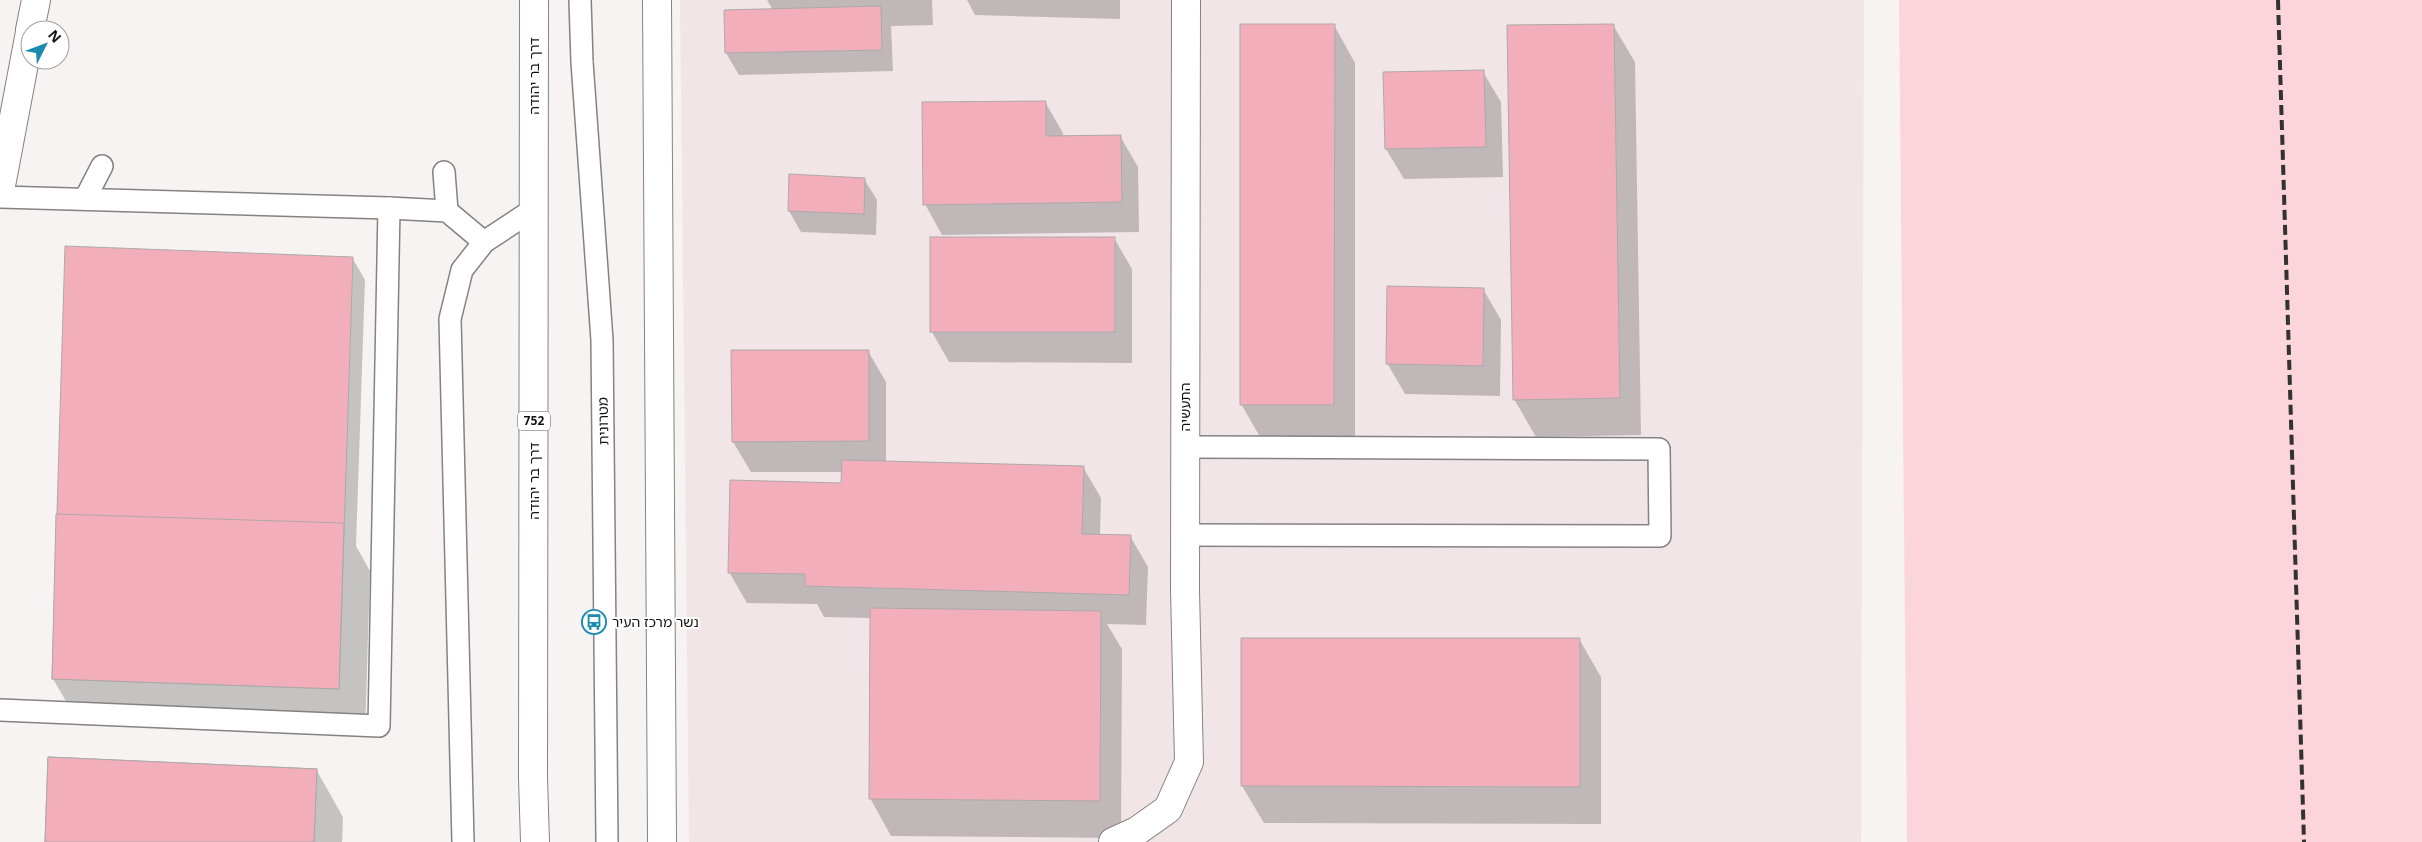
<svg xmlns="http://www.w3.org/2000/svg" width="2422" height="842" font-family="Georgia,'Noto Sans Hebrew',serif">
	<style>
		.built { fill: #f1e5e7 }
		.green { fill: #fbd5db }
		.shadow { fill: #0003 }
		.building { fill: #f2afbb; stroke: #ada9a9 }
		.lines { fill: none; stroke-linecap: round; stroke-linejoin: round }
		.service-casing { stroke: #868182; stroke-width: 24 }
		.minor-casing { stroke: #868182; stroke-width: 30 }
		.tertiary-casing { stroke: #868182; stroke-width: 30 }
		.primary-casing { stroke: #868182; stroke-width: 30 }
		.service { stroke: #fff; stroke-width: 21 }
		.minor { stroke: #fff; stroke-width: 28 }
		.tertiary { stroke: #fff; stroke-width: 28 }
		.primary { stroke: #fff; stroke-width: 28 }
		.rail { stroke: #343131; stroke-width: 4; stroke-dasharray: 10 5; stroke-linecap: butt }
		.labels { text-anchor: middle; stroke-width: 4; stroke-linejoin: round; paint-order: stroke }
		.shield { fill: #fff; stroke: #5a5959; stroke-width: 1 }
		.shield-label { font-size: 12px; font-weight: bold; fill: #141212 }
		.street-label { font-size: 14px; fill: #141212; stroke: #fff }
		.poi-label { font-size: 14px; fill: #141212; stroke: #fff; text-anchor: start }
	</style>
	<rect width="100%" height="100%" fill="#f7f3f3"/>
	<path class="built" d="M680,0H1864L1861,842H689Z"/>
	<path class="green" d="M1899,0H2422V842H1907Z"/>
	<g class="shadow">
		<path d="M767,0H932L933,25L891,26L893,71L739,75L726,53V11L773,10Z"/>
		<path d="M967,0H1120V19L975,15Z"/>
		<path d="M1334,25L1355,63V443L1263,442L1241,404Z"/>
		<path d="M1613,25L1635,62L1641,435L1536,437L1514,399Z"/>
		<path d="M1483,72L1501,102L1503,177L1404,179L1386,149Z"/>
		<path d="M1045,102L1063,133V137L1120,136L1138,167L1139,232L942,235L925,204Z"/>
		<path d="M864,179L877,200L876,235L801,232L789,211Z"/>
		<path d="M1114,238L1132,269V363L949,362L932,332Z"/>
		<path d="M353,259L365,280L356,546L370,571L365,734L80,725L53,679Z"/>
		<path d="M1483,289L1501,320L1500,396L1405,394L1387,363Z"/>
		<path d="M868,351L886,382V463L1083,467L1101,498L1100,535L1130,536L1148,567L1146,625L1107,624L1122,649L1121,838L891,836L870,798L871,618L824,617L817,604L747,603L729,572L842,484L843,472H751L733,442Z"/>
		<path d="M1242,639H1579L1601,677V824L1264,823L1242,786Z"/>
		<path d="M317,771L343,817L342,842H46Z"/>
	</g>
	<g class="building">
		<path d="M881,6L882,50L725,53L724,10Z"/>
		<path d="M1240,24H1335L1334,405H1240Z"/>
		<path d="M1614,24L1620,398L1513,400L1507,25Z"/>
		<path d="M1484,70L1486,147L1385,149L1383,72Z"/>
		<path d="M1046,101V136L1121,135L1122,202L923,205L922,102Z"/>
		<path d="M789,174L865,178L864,214L788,211Z"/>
		<rect x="930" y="237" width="185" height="95"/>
		<path d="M65,246L353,257L339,689L52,679Z"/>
		<path d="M1387,286L1484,288L1483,366L1386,364Z"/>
		<path d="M731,350H869V441L732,442Z"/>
		<path d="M842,460L1084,466L1082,534L1131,535L1129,595L805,586V574L728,573L730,480L841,483Z"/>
		<path d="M56,514L344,523L339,689L52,679Z"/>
		<path d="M870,608L1101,611L1100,801L869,799Z"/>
		<path d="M1241,638H1580V787L1241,786Z"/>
		<path d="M48,757L317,769L314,842H45Z"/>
		<path d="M48,757L317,769L314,842H45Z"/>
	</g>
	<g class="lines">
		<defs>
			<g id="service">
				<path d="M580,0L582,62L602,340L607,842"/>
				<path d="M444,172L447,211"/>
				<path d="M0,197L389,208L379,726L0,710"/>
				<path d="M85,199L102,166"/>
				<path d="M389,208L447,211L484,242"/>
				<path d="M1185,535L1660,536L1659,449L1186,447"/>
				<path d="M463,842L450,319L462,270L484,242L534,209"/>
			</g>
			<path id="minor" d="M1113,842L1137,831L1168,809L1189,762L1185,590L1186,0"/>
			<g id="tertiary">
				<path d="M30,30L36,0"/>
				<path d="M0,191L30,32"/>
			</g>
			<g id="primary">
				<path d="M534,0L533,778L535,842"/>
				<path d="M657,0L662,842"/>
			</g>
		</defs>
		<use href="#service" class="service-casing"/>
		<use href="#minor" class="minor-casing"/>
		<use href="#tertiary" class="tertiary-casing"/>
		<use href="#primary" class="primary-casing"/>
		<use href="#service" class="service"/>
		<use href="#minor" class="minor"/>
		<use href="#tertiary" class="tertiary"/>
		<use href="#primary" class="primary"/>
		<path class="rail" d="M2278,0L2304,842"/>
	</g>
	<defs>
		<symbol id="bus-ring" viewBox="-11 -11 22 22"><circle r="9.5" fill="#fff" stroke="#1b8bb0" stroke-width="1.5"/><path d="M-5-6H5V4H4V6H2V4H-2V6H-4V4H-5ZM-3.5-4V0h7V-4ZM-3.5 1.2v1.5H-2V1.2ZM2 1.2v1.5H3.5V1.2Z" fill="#1b8bb0"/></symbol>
	</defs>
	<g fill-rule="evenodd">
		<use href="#bus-ring" x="580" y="608" width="28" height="28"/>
	</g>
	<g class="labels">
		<rect class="shield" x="518" y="411.5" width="32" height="19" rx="4"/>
		<g class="shield-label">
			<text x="534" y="425">752</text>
		</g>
		<g class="street-label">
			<text transform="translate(534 76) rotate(-90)" y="5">דרך בר יהודה</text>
			<text transform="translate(1185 407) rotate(-90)" y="5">התעשיה</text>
			<text transform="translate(603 421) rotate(-91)" y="5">מטרונית</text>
			<text transform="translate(534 481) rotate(-90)" y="5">דרך בר יהודה</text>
		</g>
		<g class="poi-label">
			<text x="612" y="627">נשר מרכז העיר</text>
		</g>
	</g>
	<g transform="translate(45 45) rotate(48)"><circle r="24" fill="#ffffff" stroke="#a1a0a0"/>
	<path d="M0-4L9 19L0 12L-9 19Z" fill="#1b8bb0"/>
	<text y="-8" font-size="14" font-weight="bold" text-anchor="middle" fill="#141212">N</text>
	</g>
</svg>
